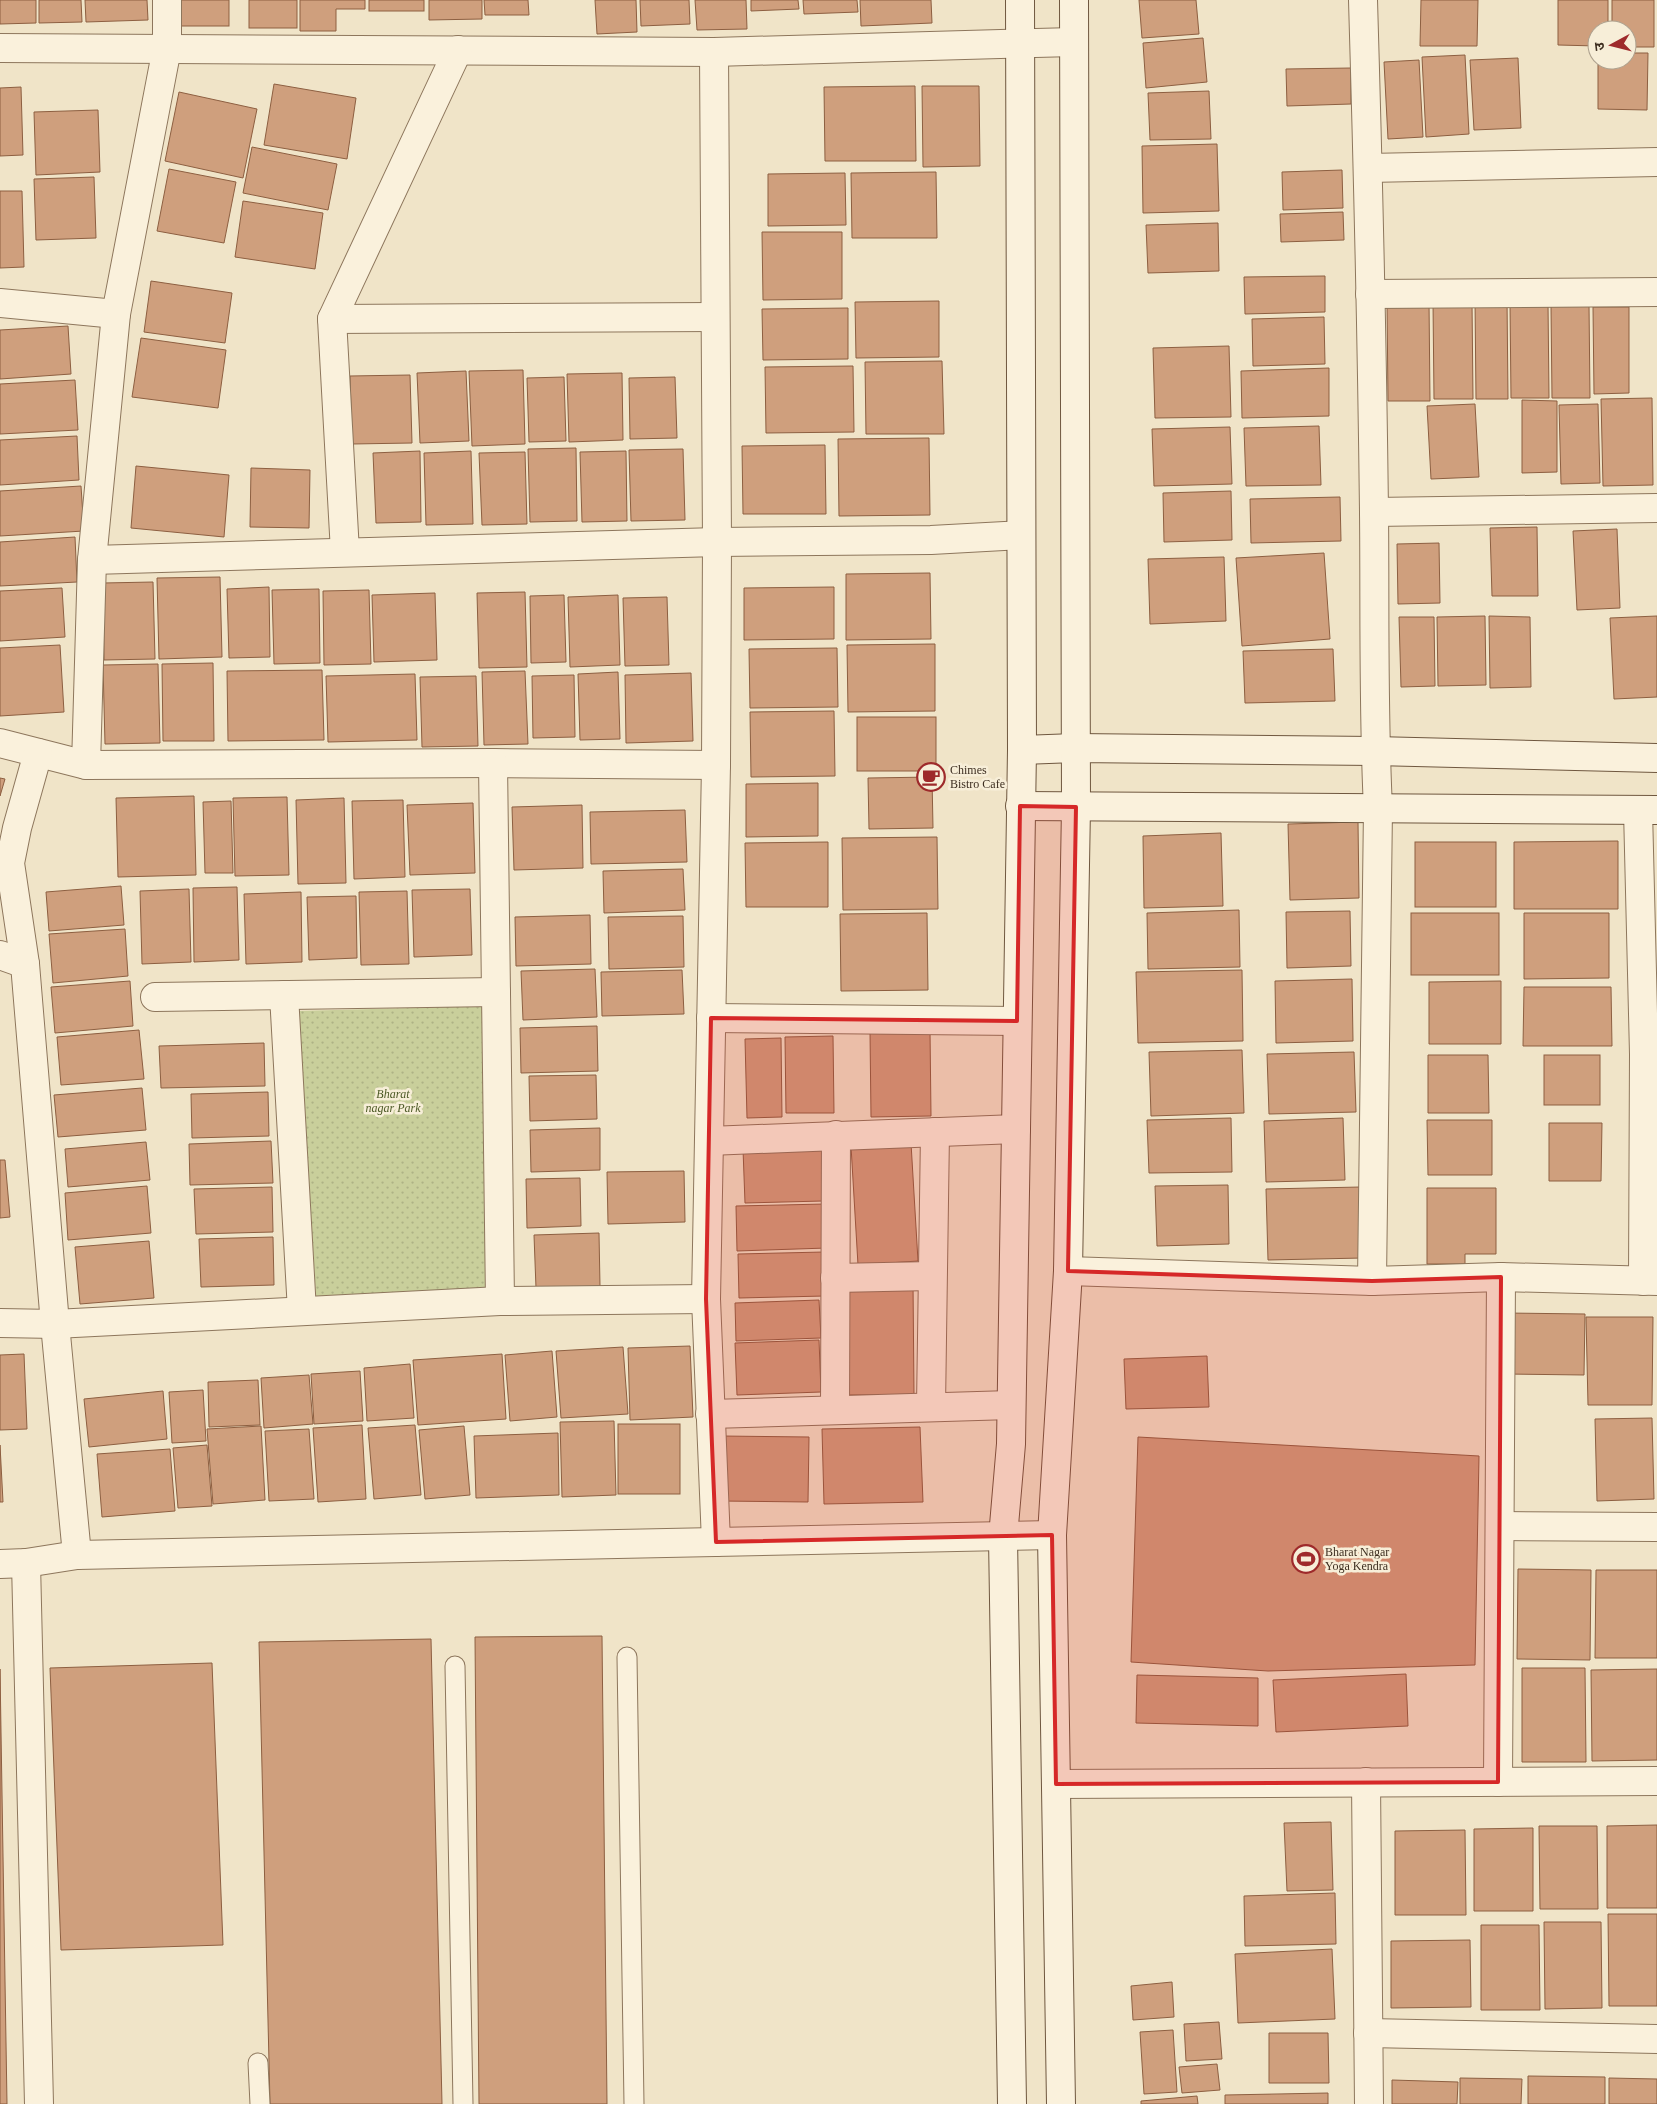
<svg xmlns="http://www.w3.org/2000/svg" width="1657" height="2104" font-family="'Times New Roman','Noto Sans Devanagari',serif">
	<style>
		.park { fill: url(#park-dots) }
		.building { fill: #cf9f7d; stroke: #8d5f41 }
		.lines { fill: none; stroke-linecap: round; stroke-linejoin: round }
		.lane-casing { stroke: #8d765c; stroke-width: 21 }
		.street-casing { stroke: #8d765c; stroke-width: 30 }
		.secondary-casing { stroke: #6f573f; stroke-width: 30 }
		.lane { stroke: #faf1dc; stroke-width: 19 }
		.street { stroke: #faf1dc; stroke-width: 28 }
		.secondary { stroke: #faf1dc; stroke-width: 28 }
		.marked { fill: #d62828; fill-opacity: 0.2; stroke: #d62828; stroke-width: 4; stroke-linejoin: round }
		.labels { text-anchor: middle; stroke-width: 5; stroke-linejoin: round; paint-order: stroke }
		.poi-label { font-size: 12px; fill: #3d2e20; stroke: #f7eed8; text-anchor: start }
		.park-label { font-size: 12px; font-style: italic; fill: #4d5a26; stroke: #f7eed8 }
	</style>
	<defs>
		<pattern id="park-dots" width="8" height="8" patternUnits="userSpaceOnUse" patternTransform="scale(1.25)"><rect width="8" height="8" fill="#c9cf9b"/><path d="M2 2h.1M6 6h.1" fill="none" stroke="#aeb285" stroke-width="1.8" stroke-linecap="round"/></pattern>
	</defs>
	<rect width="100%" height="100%" fill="#f0e4c8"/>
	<path class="park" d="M482,1006L487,1290L316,1297L298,1011Z"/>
	<g class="building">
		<path d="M0,0H36V23L0,24Z"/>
		<path d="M39,0H81L82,22L39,23Z"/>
		<path d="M85,0H147L148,20L86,22Z"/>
		<rect x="180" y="0" width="49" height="26"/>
		<rect x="249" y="0" width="48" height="28"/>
		<path d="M300,0H365V9H336V31H300Z"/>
		<rect x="369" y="0" width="55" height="11"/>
		<path d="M429,0H482V19L429,20Z"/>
		<path d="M484,0H528L529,15H485Z"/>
		<path d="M595,0H636L637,32L597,34Z"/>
		<path d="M640,0H689L690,24L641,26Z"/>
		<path d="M695,0H746L747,29L697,30Z"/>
		<path d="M751,0H798L799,9L751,11Z"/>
		<path d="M803,0H857L858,12L804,14Z"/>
		<path d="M860,0H931L932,23L861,26Z"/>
		<path d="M1139,0H1196L1199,34L1142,38Z"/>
		<path d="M1421,0H1478L1477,46H1420Z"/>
		<path d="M1558,0H1608V30H1597V46L1558,45Z"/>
		<path d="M1612,0H1654V47H1627V30H1612Z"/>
		<path d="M1203,38L1207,82L1146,88L1143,43Z"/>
		<path d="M1627,53H1648L1647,110L1598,109V60H1627Z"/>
		<path d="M1465,55L1469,134L1426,137L1422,57Z"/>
		<path d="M1518,58L1521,128L1474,130L1470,60Z"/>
		<path d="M1419,60L1423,137L1388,139L1384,62Z"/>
		<path d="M1351,68V104L1287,106L1286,69Z"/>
		<path d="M274,84L356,98L347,159L264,145Z"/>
		<path d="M915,86L916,161H825L824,87Z"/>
		<path d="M922,86H979L980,166L923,167Z"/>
		<path d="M21,87L23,155L0,156V88Z"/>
		<path d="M1209,91L1211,139L1150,140L1148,93Z"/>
		<path d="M179,92L257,109L243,178L165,161Z"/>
		<path d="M98,110L100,172L36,175L34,112Z"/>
		<path d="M1217,144L1219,211L1143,213L1142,146Z"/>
		<path d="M252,147L337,164L328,210L243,193Z"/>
		<path d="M169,169L236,182L224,243L157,231Z"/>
		<path d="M1342,170L1343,208L1283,210L1282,172Z"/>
		<path d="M936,172L937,238H852L851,173Z"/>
		<path d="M845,173L846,225L768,226V174Z"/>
		<path d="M94,177L96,238L36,240L34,179Z"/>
		<path d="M0,191H22L24,267L0,268Z"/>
		<path d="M243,201L323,213L315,269L235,257Z"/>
		<path d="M1343,212L1344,240L1281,242L1280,214Z"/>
		<path d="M1218,223L1219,271L1148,273L1146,225Z"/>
		<path d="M762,232H842V299L763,300Z"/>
		<path d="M1325,276V312L1245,314L1244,277Z"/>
		<path d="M151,281L232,293L225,343L144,332Z"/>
		<path d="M1475,299H1507L1508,399H1476Z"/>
		<path d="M939,301V357L856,358L855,302Z"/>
		<path d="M1387,302H1429L1430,401H1388Z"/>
		<path d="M1433,302H1472L1473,399H1434Z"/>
		<path d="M1510,303H1548L1549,398H1511Z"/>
		<path d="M1589,305L1590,398H1552L1551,306Z"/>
		<path d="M1593,307H1629V393L1594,394Z"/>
		<path d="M848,308V359L763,360L762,309Z"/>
		<path d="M1324,317L1325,364L1253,366L1252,319Z"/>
		<path d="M68,326L71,374L0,379V330Z"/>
		<path d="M141,338L226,350L218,408L132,397Z"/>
		<path d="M1229,346L1231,417L1155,418L1153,348Z"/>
		<path d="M942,361L944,434H866L865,362Z"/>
		<path d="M853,366L854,432L766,433L765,367Z"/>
		<path d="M1329,368V416L1242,418L1241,371Z"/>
		<path d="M523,370L525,444L472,446L469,371Z"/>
		<path d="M466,371L469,441L420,443L417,373Z"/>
		<path d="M622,373L623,440L569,442L567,374Z"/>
		<path d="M410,375L412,443L352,444L350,376Z"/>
		<path d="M564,377L566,441L529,442L527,378Z"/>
		<path d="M675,377L677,438L630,439L629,378Z"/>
		<path d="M75,380L78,430L0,434V384Z"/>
		<path d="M1652,398L1653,485L1603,486L1601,399Z"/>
		<path d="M1522,400L1557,401V472L1522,473Z"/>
		<path d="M1475,404L1479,477L1431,479L1427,406Z"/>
		<path d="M1598,404L1600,483L1561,484L1559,405Z"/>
		<path d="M1319,426L1321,485L1246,486L1244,428Z"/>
		<path d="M1230,427L1232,484L1154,486L1152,429Z"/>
		<path d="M77,436L79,480L0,485V440Z"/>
		<path d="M929,438L930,515L839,516L838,439Z"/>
		<path d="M825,445L826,514H743L742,446Z"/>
		<path d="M576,448L577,521L530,522L528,449Z"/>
		<path d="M683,449L685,520L631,521L629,450Z"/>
		<path d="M420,451L421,522L376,523L373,453Z"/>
		<path d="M471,451L473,524L426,525L424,453Z"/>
		<path d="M626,451L627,521L582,522L580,452Z"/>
		<path d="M525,452L527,524L482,525L479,453Z"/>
		<path d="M136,466L229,475L224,537L131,528Z"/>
		<path d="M251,468L310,470L309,528L250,527Z"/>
		<path d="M81,486L84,531L0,536V491Z"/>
		<path d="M1231,491L1232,540L1164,542L1163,493Z"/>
		<path d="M1340,497L1341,541L1251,543L1250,499Z"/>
		<path d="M1537,527L1538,596H1492L1490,528Z"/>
		<path d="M1617,529L1620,608L1577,610L1573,531Z"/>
		<path d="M75,537L77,582L0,586V542Z"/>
		<path d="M1439,543L1440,603L1398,604L1397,544Z"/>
		<path d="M1324,553L1330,639L1242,646L1236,558Z"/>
		<path d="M1224,557L1226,621L1150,624L1148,559Z"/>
		<path d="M930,573L931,639L846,640V574Z"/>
		<path d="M220,577L222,657L159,659L157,578Z"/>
		<path d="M153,582L155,659L104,660L103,583Z"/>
		<path d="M269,587L270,657L229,658L227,589Z"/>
		<path d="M834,587V639L744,640V588Z"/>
		<path d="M62,588L65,637L0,641V591Z"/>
		<path d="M319,589L320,663L274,664L272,590Z"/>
		<path d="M369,590L371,664L324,665L323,591Z"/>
		<path d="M525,592L527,667L479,668L477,593Z"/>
		<path d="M435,593L437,660L374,662L372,595Z"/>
		<path d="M564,595L566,662L531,663L530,596Z"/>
		<path d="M618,595L620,665L570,667L568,597Z"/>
		<path d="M667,597L669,665L625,666L623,598Z"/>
		<path d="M1485,616L1486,685L1438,686L1437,617Z"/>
		<path d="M1489,616L1530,617L1531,687L1490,688Z"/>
		<path d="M1657,616V697L1614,699L1610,618Z"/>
		<path d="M1399,617H1434L1435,686L1401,687Z"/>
		<path d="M935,644V711L848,712L847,645Z"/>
		<path d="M60,645L64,712L0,716V648Z"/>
		<path d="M837,648L838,707L750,708L749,649Z"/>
		<path d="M1333,649L1335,701L1245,703L1243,651Z"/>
		<path d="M213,663L214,741H163L162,664Z"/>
		<path d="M158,664L160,743L105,744L103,665Z"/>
		<path d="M322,670L324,740L228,741L227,671Z"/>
		<path d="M525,671L528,744L484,745L482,672Z"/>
		<path d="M618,672L620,739L580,740L578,674Z"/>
		<path d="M691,673L693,741L626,743L625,675Z"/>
		<path d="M415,674L417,740L328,742L326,676Z"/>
		<path d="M574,675L575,737L533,738L532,676Z"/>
		<path d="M476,676L478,746L422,747L420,677Z"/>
		<path d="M834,711L835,776L751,777L750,712Z"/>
		<rect x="857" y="717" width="79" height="54"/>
		<path d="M932,777L933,828L869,829L868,778Z"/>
		<path d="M0,778L5,779L0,796Z"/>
		<path d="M818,783V836L746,837V784Z"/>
		<path d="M194,796L196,875L118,877L116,798Z"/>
		<path d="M287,797L289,875L235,876L233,798Z"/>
		<path d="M344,798L346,883L298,884L296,800Z"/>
		<path d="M403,800L405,877L354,879L352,801Z"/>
		<path d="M231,801L233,873H205L203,802Z"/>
		<path d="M473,803L475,873L410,875L407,805Z"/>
		<path d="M582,805L583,868L514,870L512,807Z"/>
		<path d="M685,810L687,862L591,864L590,812Z"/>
		<path d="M1358,822L1359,898L1290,900L1288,824Z"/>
		<path d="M1221,833L1223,906L1144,908L1143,836Z"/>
		<path d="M937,837L938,909L843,910L842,838Z"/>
		<path d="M1618,841V909H1514V842Z"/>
		<path d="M828,842V907H746L745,843Z"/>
		<rect x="1415" y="842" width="81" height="65"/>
		<path d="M683,869L685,910L604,913L603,871Z"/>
		<path d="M121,886L124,925L49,931L46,892Z"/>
		<path d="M237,887L239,960L194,962L193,888Z"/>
		<path d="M189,889L191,962L142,964L140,891Z"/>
		<path d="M470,889L472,955L414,957L412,890Z"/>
		<path d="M407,891L409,964L361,965L359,892Z"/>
		<path d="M301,892L302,962L246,964L244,894Z"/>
		<path d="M356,896L357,958L309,960L307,897Z"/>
		<path d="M1239,910L1240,967L1148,969L1147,913Z"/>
		<path d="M1350,911L1351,966L1287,968L1286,912Z"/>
		<path d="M927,913L928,990L841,991L840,914Z"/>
		<rect x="1411" y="913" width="88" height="62"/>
		<path d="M1524,913H1609V978L1524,979Z"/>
		<path d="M590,915L591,964L516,966L515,917Z"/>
		<path d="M683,916L684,967L609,969L608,917Z"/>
		<path d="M125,929L128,976L53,983L49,934Z"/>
		<path d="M595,969L597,1017L523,1020L521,971Z"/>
		<path d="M682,970L684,1014L602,1016L601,972Z"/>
		<path d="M1242,970L1243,1041L1138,1043L1136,972Z"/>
		<path d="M1352,979L1353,1041L1276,1043L1275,981Z"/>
		<path d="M130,981L133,1026L55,1033L51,987Z"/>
		<path d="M1501,981V1044H1429V982Z"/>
		<path d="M1524,987H1611L1612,1046H1523Z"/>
		<path d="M597,1026L598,1071L521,1073L520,1028Z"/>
		<path d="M139,1030L144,1079L61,1085L57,1037Z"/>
		<path d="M930,1031L931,1116L871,1117L870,1032Z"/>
		<path d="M833,1036L834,1113H786L785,1037Z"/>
		<path d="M781,1038L782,1117L747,1118L745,1039Z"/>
		<path d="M264,1043L265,1086L161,1088L159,1046Z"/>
		<path d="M1242,1050L1244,1113L1151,1116L1149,1052Z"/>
		<path d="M1354,1052L1356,1112L1269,1114L1267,1054Z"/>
		<path d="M1428,1055H1488L1489,1113H1428Z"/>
		<rect x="1544" y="1055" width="56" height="50"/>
		<path d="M596,1075L597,1119L530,1121L529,1076Z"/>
		<path d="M142,1088L146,1130L58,1137L54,1095Z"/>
		<path d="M268,1092L269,1136L192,1138L191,1094Z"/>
		<path d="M1231,1118L1232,1172L1149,1173L1147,1120Z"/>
		<path d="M1343,1118L1345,1180L1266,1182L1264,1121Z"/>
		<path d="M1427,1120H1492V1175H1428Z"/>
		<path d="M1549,1123H1602L1601,1181H1549Z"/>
		<path d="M600,1128V1170L531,1172L530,1130Z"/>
		<path d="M271,1141L273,1183L190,1185L189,1144Z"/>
		<path d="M146,1142L150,1180L68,1187L65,1149Z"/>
		<path d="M911,1143L918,1261L858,1265L851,1146Z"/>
		<path d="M822,1147L823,1201L745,1203L743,1149Z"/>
		<path d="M0,1160H5L10,1217L0,1218Z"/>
		<path d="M684,1171L685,1222L608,1224L607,1172Z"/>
		<path d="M580,1178L581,1226L527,1228L526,1179Z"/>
		<path d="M1228,1185L1229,1244L1157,1246L1155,1186Z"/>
		<path d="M147,1186L151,1233L68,1240L65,1193Z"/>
		<path d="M272,1187L273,1232L196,1234L194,1189Z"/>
		<path d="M1361,1187L1363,1258L1268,1260L1266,1189Z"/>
		<path d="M1427,1188H1496V1254H1465V1264H1427Z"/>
		<path d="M825,1204L827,1248L737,1251L736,1206Z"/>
		<path d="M599,1233L600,1286L536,1288L534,1235Z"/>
		<path d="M273,1237L274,1285L201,1287L199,1239Z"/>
		<path d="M149,1241L154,1298L80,1304L75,1247Z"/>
		<path d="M824,1252L825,1296L739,1298L738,1254Z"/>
		<path d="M848,1283H913L914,1395H849Z"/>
		<path d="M819,1300L821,1338L736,1341L735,1303Z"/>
		<path d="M1506,1313L1585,1314L1584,1375L1505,1374Z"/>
		<path d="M1586,1317H1653L1652,1405H1588Z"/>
		<path d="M819,1340L821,1392L737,1395L735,1343Z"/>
		<path d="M690,1346L693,1417L630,1420L628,1348Z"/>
		<path d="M623,1347L628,1414L561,1418L556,1351Z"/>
		<path d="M552,1351L557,1417L510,1421L505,1355Z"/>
		<path d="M24,1354L27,1429L0,1430V1355Z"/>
		<path d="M502,1354L506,1419L418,1425L413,1360Z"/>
		<path d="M1207,1356L1209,1407L1126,1409L1124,1359Z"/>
		<path d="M410,1364L414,1418L367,1421L364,1368Z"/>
		<path d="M360,1371L363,1421L314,1424L311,1374Z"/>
		<path d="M309,1375L313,1424L264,1428L261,1378Z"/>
		<path d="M258,1380L260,1425L209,1427L208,1382Z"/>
		<path d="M203,1390L206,1441L172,1443L169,1392Z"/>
		<path d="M163,1391L167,1439L89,1447L84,1399Z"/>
		<path d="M1652,1418L1654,1499L1597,1501L1595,1419Z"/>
		<path d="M614,1421L616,1495L562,1497L560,1422Z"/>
		<rect x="618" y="1424" width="62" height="70"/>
		<path d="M362,1425L366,1499L318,1502L313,1428Z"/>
		<path d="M415,1425L421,1495L374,1499L368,1428Z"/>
		<path d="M261,1426L265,1500L213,1504L207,1429Z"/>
		<path d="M464,1426L470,1495L425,1499L419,1430Z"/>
		<path d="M920,1427L923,1502L824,1504L822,1429Z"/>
		<path d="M309,1429L314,1499L269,1501L265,1431Z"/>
		<path d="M558,1433L559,1495L476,1498L474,1436Z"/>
		<path d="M721,1436L809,1437L808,1502L720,1501Z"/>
		<path d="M1138,1437L1479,1456L1475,1665L1268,1671L1131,1662Z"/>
		<path d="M0,1445L3,1502H0Z"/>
		<path d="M207,1445L212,1506L178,1508L173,1448Z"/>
		<path d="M170,1449L175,1511L102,1517L97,1454Z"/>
		<path d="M1518,1569L1591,1570L1590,1660L1517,1659Z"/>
		<path d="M1596,1570H1657V1658H1595Z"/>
		<path d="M602,1636L607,2104H479L475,1637Z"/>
		<path d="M431,1639L442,2104H270L259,1642Z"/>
		<path d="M212,1663L223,1945L61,1950L50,1668Z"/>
		<path d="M1522,1668H1585L1586,1762H1522Z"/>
		<path d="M0,1669L7,2104H0Z"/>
		<path d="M1657,1669V1760L1592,1761L1591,1670Z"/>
		<path d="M1406,1674L1408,1726L1276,1732L1273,1680Z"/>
		<path d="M1137,1675L1258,1678V1726L1136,1723Z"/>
		<path d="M1331,1822L1333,1890L1287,1891L1284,1823Z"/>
		<path d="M1657,1825V1908H1607V1826Z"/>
		<path d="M1539,1826H1597L1598,1909H1540Z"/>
		<path d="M1533,1828V1911H1474V1829Z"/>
		<path d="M1465,1830L1466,1915H1395V1831Z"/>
		<path d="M1335,1893L1336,1944L1245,1946L1244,1896Z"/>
		<path d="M1608,1914H1657V2006H1609Z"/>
		<path d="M1544,1922H1601L1602,2008L1545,2009Z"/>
		<path d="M1481,1925H1539L1540,2010H1481Z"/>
		<path d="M1470,1940L1471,2007L1391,2008V1941Z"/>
		<path d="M1332,1949L1335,2019L1238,2023L1235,1954Z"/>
		<path d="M1172,1982L1174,2017L1133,2020L1131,1986Z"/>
		<path d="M1219,2022L1222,2059L1186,2061L1184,2024Z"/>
		<path d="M1173,2030L1177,2092L1144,2094L1140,2032Z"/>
		<path d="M1269,2033H1328L1329,2083H1269Z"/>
		<path d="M1217,2064L1220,2090L1182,2093L1179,2067Z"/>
		<path d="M1528,2076L1605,2077V2104H1528Z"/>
		<path d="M1460,2078L1522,2079L1521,2104H1460Z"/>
		<path d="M1609,2078L1657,2079V2104H1609Z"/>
		<path d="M1392,2080L1458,2082L1457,2104H1392Z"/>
		<path d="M1328,2093V2104H1225V2095Z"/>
		<path d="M1197,2096L1198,2104H1141V2101Z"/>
	</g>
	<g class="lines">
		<defs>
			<g id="lane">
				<path d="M627,1657L634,2104"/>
				<path d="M455,1666L463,2104"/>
				<path d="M258,2063L260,2104"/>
			</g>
			<g id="street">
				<path d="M1363,0C1368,170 1372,341 1374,512C1375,610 1373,709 1378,808L1372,1281"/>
				<path d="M0,48L714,52L1074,42"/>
				<path d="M714,52L717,542L716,765L706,1299L716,1542"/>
				<path d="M1368,168L1657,162"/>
				<path d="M1370,294L1657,292"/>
				<path d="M0,303L116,314"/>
				<path d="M332,319L715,317"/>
				<path d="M1374,512L1657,508"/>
				<path d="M345,552L332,319L458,50"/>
				<path d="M92,560L717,542L931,540L1021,535"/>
				<path d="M0,743L86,765L493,763L716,765"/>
				<path d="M38,753L17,828L10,863L25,964L55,1324L77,1555"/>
				<path d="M493,763L500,1301"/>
				<path d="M86,765L92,560L116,314L167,48V0"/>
				<path d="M1638,810L1644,1054L1643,1281"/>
				<path d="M0,955L25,964"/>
				<path d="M284,995L302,1311"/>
				<path d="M155,997L496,992"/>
				<path d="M711,1018L1017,1021"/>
				<path d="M709,1141L1016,1129"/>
				<path d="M1068,1271L1372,1281L1501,1277L1657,1281"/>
				<path d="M835,1278L932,1276"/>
				<path d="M0,1323L55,1324L500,1301L706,1299"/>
				<path d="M931,1407L935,1132"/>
				<path d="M835,1410L836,1135"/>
				<path d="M710,1414L1011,1405"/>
				<path d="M1500,1526L1657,1527"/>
				<path d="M26,1563L39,2104"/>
				<path d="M0,1564L26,1563L77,1555L1052,1535"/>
				<path d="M1366,1782L1369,2104"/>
				<path d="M1498,1782L1501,1277"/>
				<path d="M1056,1784L1657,1781"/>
				<path d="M1368,2033L1657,2039"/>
			</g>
			<g id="secondary">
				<path d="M1022,750L1075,748L1375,751L1657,758"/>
				<path d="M1020,806L1657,810"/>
				<path d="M1012,2104L1003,1537L1011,1444L1022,750L1020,0"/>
				<path d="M1061,2104L1052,1535L1068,1271L1076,807L1074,0"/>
			</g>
		</defs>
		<use href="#lane" class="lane-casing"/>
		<use href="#street" class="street-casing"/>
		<use href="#secondary" class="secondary-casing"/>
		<use href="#lane" class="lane"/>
		<use href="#street" class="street"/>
		<use href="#secondary" class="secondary"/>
	</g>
	<path class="marked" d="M1020,806L1076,807L1068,1271L1372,1281L1501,1277L1498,1782L1056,1784L1052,1535L716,1542L706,1299L711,1018L1017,1021Z"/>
	<defs>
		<symbol id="cafe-ring" viewBox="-11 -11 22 22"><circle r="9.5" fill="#f7eed8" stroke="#9e2a2b" stroke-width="1.5"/><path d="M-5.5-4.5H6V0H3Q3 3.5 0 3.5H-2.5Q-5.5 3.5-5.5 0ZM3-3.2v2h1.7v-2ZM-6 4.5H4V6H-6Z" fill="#9e2a2b"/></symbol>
		<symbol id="stadium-ring" viewBox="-11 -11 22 22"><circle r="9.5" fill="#f7eed8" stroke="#9e2a2b" stroke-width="1.5"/><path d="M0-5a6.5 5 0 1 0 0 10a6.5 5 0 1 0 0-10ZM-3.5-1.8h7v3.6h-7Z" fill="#9e2a2b"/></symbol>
	</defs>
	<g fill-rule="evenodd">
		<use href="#cafe-ring" x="915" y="761" width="32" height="32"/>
		<use href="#stadium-ring" x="1290" y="1543" width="32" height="32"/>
	</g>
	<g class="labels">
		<g class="poi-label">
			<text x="950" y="774">Chimes<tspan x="950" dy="14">Bistro Cafe</tspan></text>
			<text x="1325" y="1556">Bharat Nagar<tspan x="1325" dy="14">Yoga Kendra</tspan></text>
		</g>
		<g class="park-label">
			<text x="393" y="1098">Bharat<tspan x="393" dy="14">nagar Park</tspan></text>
		</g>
	</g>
	<g transform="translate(1612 45) rotate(263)"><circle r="24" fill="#f7eed8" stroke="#ada18e"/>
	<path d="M0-4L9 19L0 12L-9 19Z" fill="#9e2a2b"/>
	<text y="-8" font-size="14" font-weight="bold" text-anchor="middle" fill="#3d2e20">उ</text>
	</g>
</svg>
